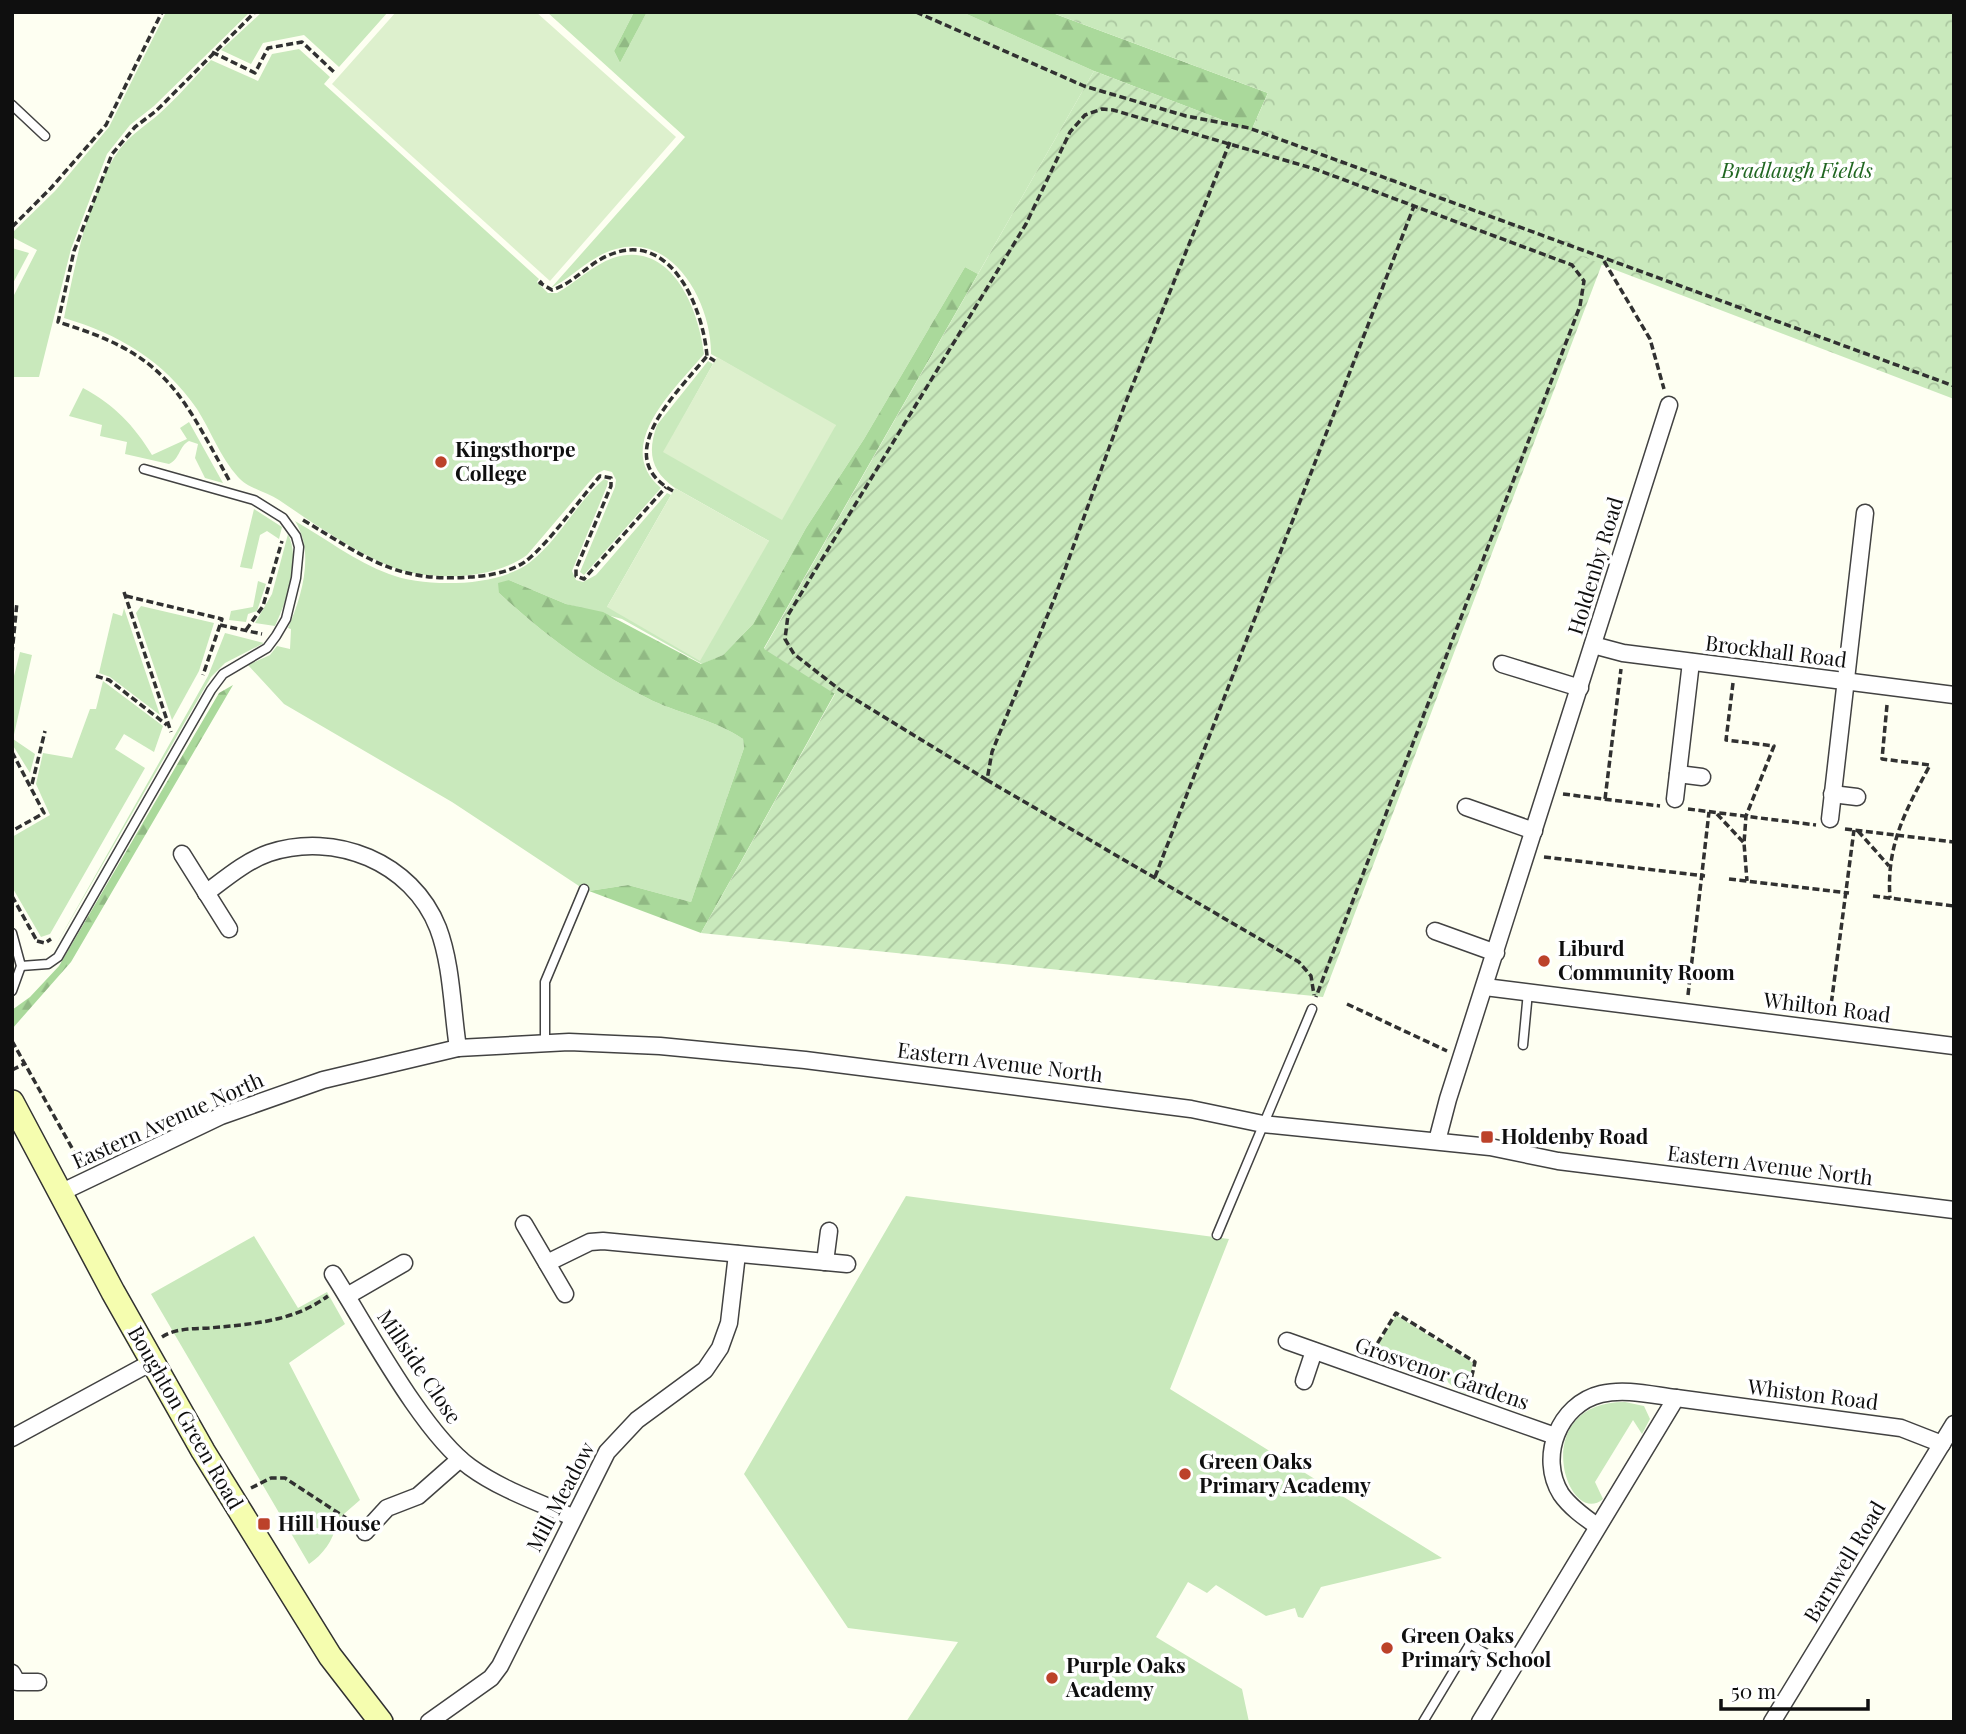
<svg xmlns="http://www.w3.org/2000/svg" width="1966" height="1734" font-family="'Playfair Display',serif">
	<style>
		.grass { fill: #c9e9bc }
		.forest { fill: url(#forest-firs) }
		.park { fill: url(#park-crowns) }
		.garden { fill: url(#garden-furrows) }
		.pitch { fill: #ddf0cd }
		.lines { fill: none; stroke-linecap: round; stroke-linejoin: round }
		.lane-casing { stroke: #424242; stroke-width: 11 }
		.street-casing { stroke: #424242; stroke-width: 19 }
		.secondary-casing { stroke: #313131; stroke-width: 26 }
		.path { stroke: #313131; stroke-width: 3.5; stroke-dasharray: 7 3.5; stroke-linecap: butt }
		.lane { stroke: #fff; stroke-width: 8 }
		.street { stroke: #fff; stroke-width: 16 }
		.secondary { stroke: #f5fdaf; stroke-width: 23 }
		.poi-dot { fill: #bc422a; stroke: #fff; stroke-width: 2.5 }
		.labels { text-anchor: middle; stroke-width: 7; stroke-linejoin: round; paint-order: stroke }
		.park-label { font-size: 21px; font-style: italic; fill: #206621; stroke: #fff }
		.poi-label { font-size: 21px; font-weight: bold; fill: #0f0f0f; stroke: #fff; text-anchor: start }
		.street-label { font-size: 21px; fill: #0f0f0f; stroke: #fff }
	</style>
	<defs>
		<pattern id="forest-firs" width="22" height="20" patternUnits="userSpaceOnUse" patternTransform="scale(1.75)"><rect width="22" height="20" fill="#aad99b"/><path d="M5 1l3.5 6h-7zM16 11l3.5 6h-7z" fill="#91b984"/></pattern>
		<pattern id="park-crowns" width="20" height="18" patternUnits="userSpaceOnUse" patternTransform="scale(1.75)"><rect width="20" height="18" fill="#c9e9bc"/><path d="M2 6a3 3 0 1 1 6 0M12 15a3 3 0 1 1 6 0" fill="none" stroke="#abc7a0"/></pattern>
		<pattern id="garden-furrows" width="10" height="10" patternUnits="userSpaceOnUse" patternTransform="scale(1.75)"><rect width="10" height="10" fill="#c9e9bc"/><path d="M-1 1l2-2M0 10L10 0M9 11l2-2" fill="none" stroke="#abc7a0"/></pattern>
	</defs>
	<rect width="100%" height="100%" fill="#fefff2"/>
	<g class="grass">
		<path d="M166,12H250L154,106L130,125L107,154L71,249L39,377H12V299L37,250L12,237V233L55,191L109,127Z"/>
		<path d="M262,12H388L339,67L304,35L263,43L251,64L221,50Z"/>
		<path d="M547,12H634L614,51L620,63L647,12H962L1094,71L978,274L965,267L864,439L806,528L753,624L723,655L702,664L622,619L566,604L509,580L499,593C545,636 597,674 653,701C682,714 717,721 743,739L744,748L691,902L628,885L589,891L579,886L452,802L284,704L248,665L270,655L277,646L290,649L291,629L288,628C302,596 315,552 295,521C325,538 356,562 389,574C425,588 497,587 529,563C559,540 576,503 604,479L608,481L607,486L572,571L576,580L583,582L596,575L667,493L671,495L607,607L769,541L675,488C651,471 647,453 657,425L708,361L713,364L664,452L836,426L711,354C712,305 674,232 616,249C592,255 573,277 551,288L685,137Z"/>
		<path d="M299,49L330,77L324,84L539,279L537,282L548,293H557C576,282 593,265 613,258C671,239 699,309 704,354C676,388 611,446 661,488L584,575L580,572L615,487L616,480L612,472L604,470L596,474L527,555C493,580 428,582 389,566C351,550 313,523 279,500C267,492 247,488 238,477C220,457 211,431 197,409C164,361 119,334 64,318C75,266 88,194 119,150C130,135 145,126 159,114C177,98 194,78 211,60L258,81L272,54Z"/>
		<path d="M12,248L29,253L12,285Z"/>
		<path d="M83,388C113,404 134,425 152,455L187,439L180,428L189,422L223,483L205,478L195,458L198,444L189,441C179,446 180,459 169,464L125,454L127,442L100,436L102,425L69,416Z"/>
		<path d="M254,509L282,527L279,539L267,531L260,535L252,569L240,567Z"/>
		<path d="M288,534C301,561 287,600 275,626L255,623L272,594Z"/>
		<path d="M258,581L266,584L257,611L248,614L246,622L229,620L231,611L253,607Z"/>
		<path d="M141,606L214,623L199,671L172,720L136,613Z"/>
		<path d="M124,608L160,715L110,677L99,673L113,613L122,616Z"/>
		<path d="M225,633L264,643L225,663L211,677L52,952L208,676Z"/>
		<path d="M20,652L32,655L13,739L35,754L30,773L12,744V684Z"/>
		<path d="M103,681L163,726L154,752L124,734L115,749L145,768L50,934L41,937L12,887V837L50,815L36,784L43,753L72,758L90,709H96Z"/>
		<path d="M906,1196L1229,1239L1170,1389L1442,1558L1321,1587L1303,1618L1298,1617L1295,1608L1266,1616L1216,1585L1207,1593L1188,1582L1156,1637L1242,1689L1249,1722H906L958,1642L848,1628L744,1474Z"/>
		<path d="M254,1236L298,1308L327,1292L345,1324L289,1363L360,1500L337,1520C335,1538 324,1554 309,1564L151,1294Z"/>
		<path d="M1396,1315L1473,1363L1466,1394L1456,1390L1445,1379L1398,1361H1369Z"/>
		<path d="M1625,1402L1644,1406L1650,1419L1642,1434L1633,1420L1595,1482L1603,1499C1567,1530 1526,1402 1625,1402Z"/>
	</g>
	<g class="forest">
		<path d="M634,12H647L620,63L614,51Z"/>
		<path d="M962,12H1050L1268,93L1304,12L1251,131L1094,71Z"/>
		<path d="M965,267L978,274L764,648L835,693L701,933L589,891L628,885L691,902L744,748L743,739C717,721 682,714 653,701C597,674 545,636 499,593L498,583L509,580L566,604L603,612L701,664L723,655L753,624L806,528L864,439Z"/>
		<path d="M233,685L71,962L12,1029V1010L30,997L59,966L219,693Z"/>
	</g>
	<path class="park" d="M1050,12H1954V399L1251,131L1268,93Z"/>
	<path class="garden" d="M1094,71L1602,264L1323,997L701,933L835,694L764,649Z"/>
	<g class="pitch">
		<path d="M396,12H536L676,137L550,281L332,84Z"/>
		<path d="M717,357L836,425L782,520L663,452Z"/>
		<path d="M675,488L769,541L700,661L607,607Z"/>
	</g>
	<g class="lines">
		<defs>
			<g id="lane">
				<path d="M12,105L45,136"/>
				<path d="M12,933L21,966L12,991"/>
				<path d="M21,966L48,964L58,957L211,690L223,674L267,648L276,636L286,619L296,578L299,547L296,536L283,518L254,500L144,469"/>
				<path d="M545,1042V982L584,889"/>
				<path d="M1523,1045L1528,992"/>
				<path d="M1217,1235L1312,1009"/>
				<path d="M1423,1722L1470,1644L1511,1669"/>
			</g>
			<g id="street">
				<path d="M1593,645L1623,653L1954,695"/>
				<path d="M1502,664L1580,688"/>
				<path d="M1678,774L1702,777"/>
				<path d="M1832,794L1857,797"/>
				<path d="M1675,799L1691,662"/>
				<path d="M1466,807L1534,831"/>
				<path d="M1830,819L1865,513"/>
				<path d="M182,854L229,929"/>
				<path d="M206,893C226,878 246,861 269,853C335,831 412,862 438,928C452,965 452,1009 458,1048"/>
				<path d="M1435,931L1496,953"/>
				<path d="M1485,987L1954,1046"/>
				<path d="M1437,1141L1448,1099L1669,405"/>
				<path d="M62,1192L221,1116L323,1080L458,1048L569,1042L660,1046L805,1060L1191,1109L1263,1124L1490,1147L1558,1161L1954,1210"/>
				<path d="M524,1224L565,1294"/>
				<path d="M825,1262L829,1231"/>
				<path d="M547,1263L590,1242L603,1241L847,1264"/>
				<path d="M333,1274C367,1327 422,1432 470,1467C500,1489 538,1502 572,1517"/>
				<path d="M347,1296L404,1263"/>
				<path d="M1287,1341L1555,1436"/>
				<path d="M1304,1381L1314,1351"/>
				<path d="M12,1438L152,1362"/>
				<path d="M1597,1526C1584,1517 1570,1507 1561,1494C1538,1457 1559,1404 1601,1394C1625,1388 1652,1395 1676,1398"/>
				<path d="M365,1532L387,1508L418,1496L460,1459"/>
				<path d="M12,1673L17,1682H38"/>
				<path d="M429,1722L491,1678L500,1666L607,1452L637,1420L705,1370L720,1348L729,1323L737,1254"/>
				<path d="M1480,1722L1676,1398L1901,1428L1942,1444"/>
				<path d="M1772,1722L1954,1424"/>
			</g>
			<path id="secondary" d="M12,1102L113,1292L203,1451L330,1656L381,1722"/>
		</defs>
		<use href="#lane" class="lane-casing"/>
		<use href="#street" class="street-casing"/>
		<use href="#secondary" class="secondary-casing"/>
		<g class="path">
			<path d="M916,12L1084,86L1186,116L1249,128L1954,386"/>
			<path d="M212,52L255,73L268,48L302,42L334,72"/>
			<path d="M1230,142L1125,404L1055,597L992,752L987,780L1299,962L1311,976L1314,995"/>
			<path d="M12,227L51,188L106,125L162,12"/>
			<path d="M1604,261L1650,339L1664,389"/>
			<path d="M542,281L540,283L552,290C574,283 588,264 607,256C670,227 703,307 707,356L715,361"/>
			<path d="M229,480C178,387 164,354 58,322L74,251L112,154L135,127L156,111L255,12"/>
			<path d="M673,491C608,456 679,391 707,356"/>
			<path d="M303,520C364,556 395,583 470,577C488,576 511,572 526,561C550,542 579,500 600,476L611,478V486L576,569V576L584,579L666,487"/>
			<path d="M124,592L171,732"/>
			<path d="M126,596L222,619L203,675"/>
			<path d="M220,625L262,634"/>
			<path d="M246,630L263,606L282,541"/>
			<path d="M12,654L17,602"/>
			<path d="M96,676L109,680L167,725"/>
			<path d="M1733,683L1726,740L1774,746L1746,816L1744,843L1747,881"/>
			<path d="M1887,705L1882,759L1930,765C1906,810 1886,845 1890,898"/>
			<path d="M12,752L44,813L12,831"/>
			<path d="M987,780L840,690L794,654L785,639L788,615L1026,224L1070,132L1085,115L1102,109L1113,110L1315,169L1572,265L1584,281L1580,306L1316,997"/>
			<path d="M32,784L45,731"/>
			<path d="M1563,794L1660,806"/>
			<path d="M1605,799L1621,669"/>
			<path d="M1688,809L1816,825"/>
			<path d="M1717,814L1744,843"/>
			<path d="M1845,829L1954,842"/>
			<path d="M1858,831L1889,866"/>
			<path d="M1544,857L1705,876"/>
			<path d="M1155,877L1414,206"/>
			<path d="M1729,879L1849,893"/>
			<path d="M12,896L37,941"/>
			<path d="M1873,896L1954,906"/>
			<path d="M37,941L45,943L51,939"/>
			<path d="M1688,995L1709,812"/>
			<path d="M1347,1004L1447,1051"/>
			<path d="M1830,1013L1854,830"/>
			<path d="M12,1041L81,1164"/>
			<path d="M12,1070L24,1064"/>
			<path d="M162,1337C176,1328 192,1329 209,1328C251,1324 293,1322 328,1296"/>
			<path d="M1372,1352L1396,1313L1475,1362L1469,1389"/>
			<path d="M251,1488L271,1478H285L352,1522"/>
		</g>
		<use href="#lane" class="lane"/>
		<use href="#street" class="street"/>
		<use href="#secondary" class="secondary"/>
	</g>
	<g class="poi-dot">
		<circle cx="441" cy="462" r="7"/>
		<circle cx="1544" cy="961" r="7"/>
		<rect x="1480" y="1130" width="14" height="14" rx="3.5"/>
		<circle cx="1185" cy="1474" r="7"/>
		<rect x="257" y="1517" width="14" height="14" rx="3.5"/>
		<circle cx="1387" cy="1648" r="7"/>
		<circle cx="1052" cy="1678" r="7"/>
	</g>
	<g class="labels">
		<g class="park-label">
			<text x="1797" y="178">Bradlaugh Fields</text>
		</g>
		<g class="poi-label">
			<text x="455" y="457">Kingsthorpe<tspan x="455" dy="24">College</tspan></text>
			<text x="1558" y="956">Liburd<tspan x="1558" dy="24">Community Room</tspan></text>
			<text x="1501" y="1144">Holdenby Road</text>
			<text x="1199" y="1469">Green Oaks<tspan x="1199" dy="24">Primary Academy</tspan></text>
			<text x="278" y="1531">Hill House</text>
			<text x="1401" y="1643">Green Oaks<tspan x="1401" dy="24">Primary School</tspan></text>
			<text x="1066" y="1673">Purple Oaks<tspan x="1066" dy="24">Academy</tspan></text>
		</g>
		<g class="street-label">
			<text transform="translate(1596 566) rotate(-73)" y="7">Holdenby Road</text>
			<text transform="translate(1776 652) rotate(7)" y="7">Brockhall Road</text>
			<text transform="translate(1827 1008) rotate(7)" y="7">Whilton Road</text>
			<text transform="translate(1000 1063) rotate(7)" y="7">Eastern Avenue North</text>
			<text transform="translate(168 1121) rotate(-24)" y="7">Eastern Avenue North</text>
			<text transform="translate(1770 1166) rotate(7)" y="7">Eastern Avenue North</text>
			<text transform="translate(419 1367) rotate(56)" y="7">Millside Close</text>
			<text transform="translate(1442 1374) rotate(19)" y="7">Grosvenor Gardens</text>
			<text transform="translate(1813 1395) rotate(7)" y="7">Whiston Road</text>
			<text transform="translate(185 1418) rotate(60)" y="7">Boughton Green Road</text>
			<text transform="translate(561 1497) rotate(-62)" y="7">Mill Meadow</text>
			<text transform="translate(1845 1562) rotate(-59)" y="7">Barnwell Road</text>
		</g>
	</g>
	<rect width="1966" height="1734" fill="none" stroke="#0f0f0f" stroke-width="28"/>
	<path d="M1721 1699v10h147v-10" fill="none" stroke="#0f0f0f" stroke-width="3.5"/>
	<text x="1731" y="1699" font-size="21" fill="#0f0f0f" stroke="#ffffff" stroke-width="5" paint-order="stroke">50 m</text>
</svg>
